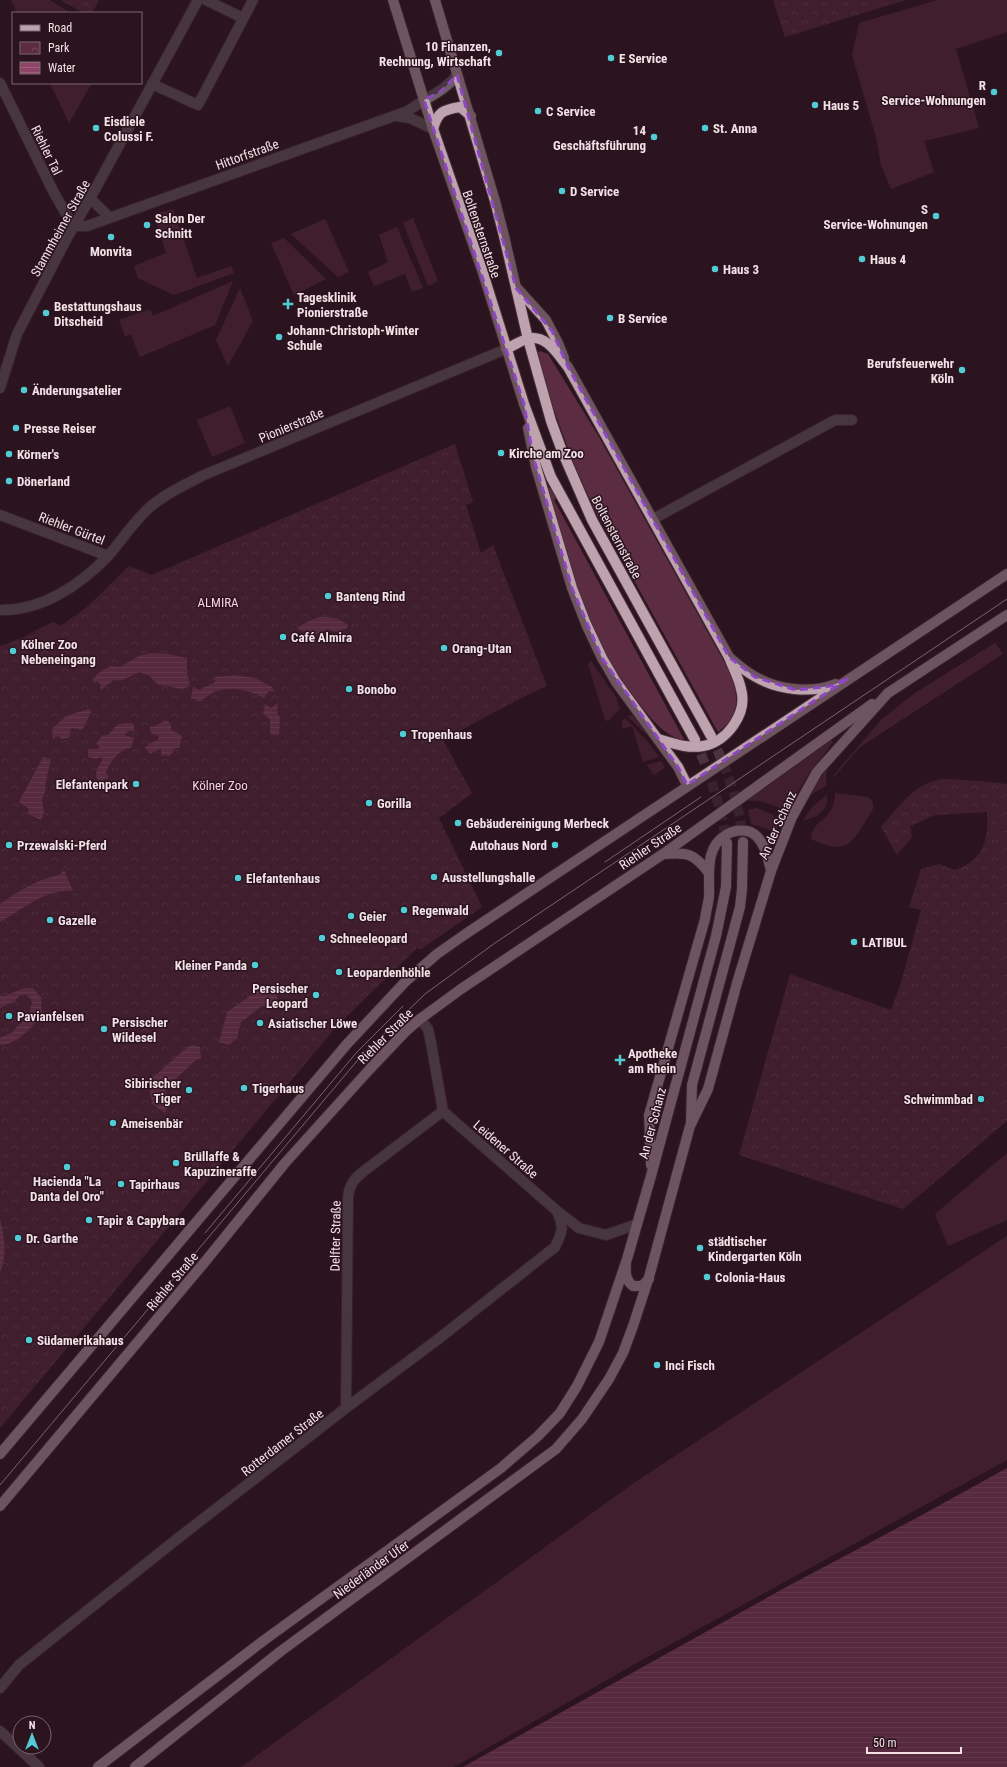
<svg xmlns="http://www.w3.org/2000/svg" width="1007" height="1767" font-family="'Roboto Condensed',sans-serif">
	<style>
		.green { fill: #5b2c42 }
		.park { fill: url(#park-crowns) }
		.water { fill: url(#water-rules) }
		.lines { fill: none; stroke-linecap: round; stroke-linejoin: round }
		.major-tunnel { stroke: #4a333d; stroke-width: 10; stroke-dasharray: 10 5; stroke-linecap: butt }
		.minor-casing { stroke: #48313b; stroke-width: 12 }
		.major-casing { stroke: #48313b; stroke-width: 12 }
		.minor { stroke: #6c5f64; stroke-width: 10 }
		.major { stroke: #bea2ad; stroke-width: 10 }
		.tram { stroke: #d6c4ca; stroke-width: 1 }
		.marked { fill: none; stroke: #8d47c5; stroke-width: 3; stroke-dasharray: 8 5; stroke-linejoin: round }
		.poi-dot { fill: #51ccd5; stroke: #2c141f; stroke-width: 1.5 }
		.labels { text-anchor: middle; stroke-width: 3; stroke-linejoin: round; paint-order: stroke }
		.poi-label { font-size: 13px; font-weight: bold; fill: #f2e1e7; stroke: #2c141f; text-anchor: start }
		.street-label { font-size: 13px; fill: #f2e1e7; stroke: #2c141f }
		.park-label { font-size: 13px; fill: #facee0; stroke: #2c141f }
	</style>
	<defs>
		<pattern id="park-crowns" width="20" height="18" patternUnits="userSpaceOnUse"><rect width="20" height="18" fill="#5b2c42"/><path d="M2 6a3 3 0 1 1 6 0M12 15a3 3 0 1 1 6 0" fill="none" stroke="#734a5d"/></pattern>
		<pattern id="water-rules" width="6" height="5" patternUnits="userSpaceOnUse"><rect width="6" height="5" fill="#8e4568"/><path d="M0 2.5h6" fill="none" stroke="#9e607e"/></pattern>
	</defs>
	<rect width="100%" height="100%" fill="#2c141f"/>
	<g class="green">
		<path d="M11,0H50L70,13H17Z"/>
		<path d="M938,0H1007V32L956,49L979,128L924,141L934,172L891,189L881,165L876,137L852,55L859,23Z"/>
		<path d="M50,83H92L69,123Z"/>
		<path d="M173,209L197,278L231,266L234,273L174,295L138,278L134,266L166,253L154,214Z"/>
		<path d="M413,218L438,281L428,286L403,223Z"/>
		<path d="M325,219L349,272L338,277L291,234Z"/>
		<path d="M397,227L423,288L412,292L405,274L374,286L368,272L388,262L379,235Z"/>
		<path d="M284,238L326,279L294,295L271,243Z"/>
		<path d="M233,281L215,325L140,357L131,335L125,336L119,320L150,309L153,316Z"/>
		<path d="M240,288L253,321L228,366L216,340Z"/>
		<path d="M540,351L548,354L599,437L731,674C739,698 740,716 718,732L599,517H598L573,462L554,410L537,353Z"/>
		<path d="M230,406L245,443L212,457L197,420Z"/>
		<path d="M546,487L551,488L556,499L554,500L685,741C665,736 653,721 641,706C627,688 614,670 603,651C576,600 563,542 546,487Z"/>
		<path d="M53,622L62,626L44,638L35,632L24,636Z"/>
		<path d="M995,643L1003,654L860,747L834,777L833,776L881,720L915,693Z"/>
		<path d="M591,661L616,697L620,709L608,721L605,720L588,664Z"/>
		<path d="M631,715L634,716L650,738L627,716Z"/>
		<path d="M625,718L648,742L659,757L643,762L632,726L622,729V721Z"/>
		<path d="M831,740L833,742L806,778L786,811C772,804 762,800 746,801Z"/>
		<path d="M661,761L665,768L654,775L647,765Z"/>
		<path d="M828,766L826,774V786L810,795Z"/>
		<path d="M835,793L867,797C873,799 875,805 872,811C852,842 850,857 811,839C812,818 835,822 835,793Z"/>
		<path d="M827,795C829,810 816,819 803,820L813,806Z"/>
		<path d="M756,808L774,815V819L781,822L776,832L751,824L748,810Z"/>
		<path d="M1007,1153V1220L948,1246L935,1214Z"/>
		<path d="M1007,1236V1460L642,1660L454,1767H241L631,1485Z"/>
	</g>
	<g class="park">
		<path d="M60,0H99L92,13H84Z"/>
		<path d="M773,0H906L785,37Z"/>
		<path d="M455,444L473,502L466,505L481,553L493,545L547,686C512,701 478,722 443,740L472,793L439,818L482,907L420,950L417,948L337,1026L0,1428V646L35,633L44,638L87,607L129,566L152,575Z"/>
		<path d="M946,779L980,781L1007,784V1121L903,1209L739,1155L790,974L891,1010L900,986L921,910L909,907L921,869L939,864L955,870C983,861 989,840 987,812L935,815L910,826L912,837L897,855L881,827C900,806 916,780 946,779Z"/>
	</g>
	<g class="water">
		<path d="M320,617L336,618L348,625L347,628L337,632L328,630L314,634L308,631L305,632L297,629C300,625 314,618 320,617Z"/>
		<path d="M151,653L167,654L187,658V672L190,686L181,689L157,684L150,676L139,672L123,680H114L100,690L101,685L97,681L95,683L93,680L97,674L111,666L120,667L139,656Z"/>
		<path d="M234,675L255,678L272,687L274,692L269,691L264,698C243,687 219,683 200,702L191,698L193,687L200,690L215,682V677Z"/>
		<path d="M278,703L277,712L280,718L279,735H272L270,733V719L263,714L265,705L271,708Z"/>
		<path d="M88,709H90L91,712L83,729L80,730L73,728L71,729L70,737L62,739L58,736L53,739L52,729L66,716Z"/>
		<path d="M166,720L171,724V730L182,736L179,748H175L170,756L161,755V748L150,754L145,748L150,743L158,740L159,736L153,734L150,731V726L153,727Z"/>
		<path d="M133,723L135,731H129L125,734L126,736L134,738L131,748C121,748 109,762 106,773L109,776L99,783C93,772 97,769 103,759L101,757L96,759L88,757V749H97L100,747L96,744L102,736L108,735L118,724Z"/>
		<path d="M43,757L51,759L45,785L46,790L42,799L44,813L41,820L28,814L29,809L19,802Z"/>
		<path d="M64,870L73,891C46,888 22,910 0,922V904C14,895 29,884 45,879C53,876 60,877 64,870Z"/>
		<path d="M25,988H33L41,997L42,1014C32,1027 17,1045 0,1045V1038L13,1032L17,1026L27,1019L32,1004L31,999L26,995H20L15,1001L0,1008V996H4Z"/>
		<path d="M258,990L278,993L275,1008L262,1006L241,1022L237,1038L229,1045L219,1042L227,1012Z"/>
		<path d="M192,1045L200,1047L201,1058L196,1060L168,1086L165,1092L171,1100L165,1113L152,1104L149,1081L185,1049Z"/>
		<path d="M0,1220C5,1237 7,1256 0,1272Z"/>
		<path d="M1007,1468V1767H463L790,1585L922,1515Z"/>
	</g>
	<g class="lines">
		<g class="major-tunnel">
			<path d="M711,736C727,770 740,804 743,842"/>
			<path d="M695,740C710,774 721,807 727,843"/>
		</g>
		<defs>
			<g id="minor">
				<path d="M206,0L243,18"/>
				<path d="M0,83L53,191L73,226"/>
				<path d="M152,84L198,105L253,0"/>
				<path d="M396,116L410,118L433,129"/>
				<path d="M90,198L109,217"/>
				<path d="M73,226H87L408,111C425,98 444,92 457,75"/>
				<path d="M0,388L17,334L67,238L92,195L198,0"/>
				<path d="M0,515L108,556"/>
				<path d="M653,519L835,420H852"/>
				<path d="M0,610C42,611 80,585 108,556C122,540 134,521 150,507C165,494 186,484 204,475L506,349"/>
				<path d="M420,1019L428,1029L431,1043L443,1111L454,1121L557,1211L579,1228L606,1235L637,1224"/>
				<path d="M346,1408L348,1198C349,1185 354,1179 364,1171L443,1111"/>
				<path d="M0,1688L19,1665L177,1539L346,1408L437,1340L555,1247C563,1231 564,1227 557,1211"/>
				<path d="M0,1731L39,1767"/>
			</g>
			<g id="major">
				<path d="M393,0L433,129L482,270L524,404L551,477L695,740"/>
				<path d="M435,0L495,201L504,236L528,339L551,421L562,451L592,520L711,736"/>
				<path d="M433,129C438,112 442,110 460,107L471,116"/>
				<path d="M518,289L546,320L558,343L564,358"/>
				<path d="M506,349C513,346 520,341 527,339C546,333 558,355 568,367L729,657C733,668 739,678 741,689C748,713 727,742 703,746C687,749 673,743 658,739"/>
				<path d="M528,428L536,467L572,588L586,624L602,658L616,682L678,767L687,785"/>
				<path d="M729,657C737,664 745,671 754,676C778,690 810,694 836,684"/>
				<path d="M663,854C687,852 694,853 709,873"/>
				<path d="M691,1121L692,1085L740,907L742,889L743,842"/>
				<path d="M651,1165L649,1115L705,919C706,912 708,904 709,897C710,875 704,848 726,835C732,831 740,830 747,831C763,834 768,858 771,871"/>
				<path d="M626,1266C625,1274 626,1281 633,1286H642L649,1279"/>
				<path d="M0,1454L347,1044L405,982L437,954L467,933L1007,574"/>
				<path d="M0,1506L204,1263L285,1163L369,1070L405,1032L420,1019L461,989L663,854L872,704"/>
				<path d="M98,1767L263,1641L501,1468L538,1436L560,1413L577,1386L599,1342L627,1259L651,1176L716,936L726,887L727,843"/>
				<path d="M135,1767L281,1651L556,1449L582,1419L609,1379L623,1353L633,1326L649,1277L690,1126L708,1089L737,983L771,871L792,817L817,772L888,693L1007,615"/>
			</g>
		</defs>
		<use href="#minor" class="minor-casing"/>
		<use href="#major" class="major-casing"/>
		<use href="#minor" class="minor"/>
		<use href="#major" class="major"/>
		<g class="tram">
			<path d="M605,862L701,797"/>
			<path d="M205,1233L357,1052L403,1006"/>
			<path d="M0,1485L362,1055L425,994L495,943L1007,599"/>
		</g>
	</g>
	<path d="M0 0H1007V1767H0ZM457,75L516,288L552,331L568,367L729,657L755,677L796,690L831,686L849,678L687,785L678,767L602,658L572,588L533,456L524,404L424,100L440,92Z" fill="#2c141f" fill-opacity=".55" fill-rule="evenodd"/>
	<path class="marked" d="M457,75L516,288L552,331L568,367L729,657L755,677L796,690L831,686L849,678L687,785L678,767L602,658L572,588L533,456L524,404L424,100L440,92Z"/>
	<g class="poi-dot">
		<circle cx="499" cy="53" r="4"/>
		<circle cx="611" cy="58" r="4"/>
		<circle cx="994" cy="92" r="4"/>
		<circle cx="815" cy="105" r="4"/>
		<circle cx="538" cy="111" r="4"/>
		<circle cx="96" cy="128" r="4"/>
		<circle cx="705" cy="128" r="4"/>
		<circle cx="654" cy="137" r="4"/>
		<circle cx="562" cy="191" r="4"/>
		<circle cx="936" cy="216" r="4"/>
		<circle cx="147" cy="225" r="4"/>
		<circle cx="111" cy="237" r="4"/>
		<circle cx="862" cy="259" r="4"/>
		<circle cx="715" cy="269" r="4"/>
		<path d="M286 298h4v4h4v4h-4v4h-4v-4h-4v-4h4z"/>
		<circle cx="46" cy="313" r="4"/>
		<circle cx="610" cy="318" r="4"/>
		<circle cx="279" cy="337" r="4"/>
		<circle cx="962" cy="370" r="4"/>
		<circle cx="24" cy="390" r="4"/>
		<circle cx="16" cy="428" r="4"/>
		<circle cx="501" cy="453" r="4"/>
		<circle cx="9" cy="454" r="4"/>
		<circle cx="9" cy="481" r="4"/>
		<circle cx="328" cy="596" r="4"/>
		<circle cx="283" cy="637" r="4"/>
		<circle cx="444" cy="648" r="4"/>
		<circle cx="13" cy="651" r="4"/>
		<circle cx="349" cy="689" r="4"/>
		<circle cx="403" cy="734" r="4"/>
		<circle cx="136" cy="784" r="4"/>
		<circle cx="369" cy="803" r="4"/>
		<circle cx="458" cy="823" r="4"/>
		<circle cx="9" cy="845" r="4"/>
		<circle cx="555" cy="845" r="4"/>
		<circle cx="434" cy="877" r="4"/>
		<circle cx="238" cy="878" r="4"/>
		<circle cx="404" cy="910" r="4"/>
		<circle cx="351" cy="916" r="4"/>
		<circle cx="50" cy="920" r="4"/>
		<circle cx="322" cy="938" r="4"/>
		<circle cx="854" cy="942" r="4"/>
		<circle cx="255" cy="965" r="4"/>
		<circle cx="339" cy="972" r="4"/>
		<circle cx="316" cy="995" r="4"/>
		<circle cx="9" cy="1016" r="4"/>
		<circle cx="260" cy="1023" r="4"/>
		<circle cx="104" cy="1029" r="4"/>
		<path d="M618 1054h4v4h4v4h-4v4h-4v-4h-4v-4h4z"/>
		<circle cx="244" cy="1088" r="4"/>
		<circle cx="189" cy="1090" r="4"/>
		<circle cx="981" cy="1099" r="4"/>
		<circle cx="113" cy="1123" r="4"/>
		<circle cx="176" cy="1163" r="4"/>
		<circle cx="67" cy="1167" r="4"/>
		<circle cx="121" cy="1184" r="4"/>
		<circle cx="89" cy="1220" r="4"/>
		<circle cx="18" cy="1238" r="4"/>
		<circle cx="700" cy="1248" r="4"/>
		<circle cx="707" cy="1277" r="4"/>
		<circle cx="29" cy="1340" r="4"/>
		<circle cx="657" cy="1365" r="4"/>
	</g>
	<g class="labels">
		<g class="poi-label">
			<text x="491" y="51" text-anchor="end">10 Finanzen,<tspan x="491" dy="15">Rechnung, Wirtschaft</tspan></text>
			<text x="619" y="63">E Service</text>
			<text x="986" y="90" text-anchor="end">R<tspan x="986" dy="15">Service-Wohnungen</tspan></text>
			<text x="823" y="110">Haus 5</text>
			<text x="546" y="116">C Service</text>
			<text x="104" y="126">Eisdiele<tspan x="104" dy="15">Colussi F.</tspan></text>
			<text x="713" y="133">St. Anna</text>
			<text x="646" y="135" text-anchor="end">14<tspan x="646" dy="15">Geschäftsführung</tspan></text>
			<text x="570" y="196">D Service</text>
			<text x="928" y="214" text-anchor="end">S<tspan x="928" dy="15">Service-Wohnungen</tspan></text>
			<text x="155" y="223">Salon Der<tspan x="155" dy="15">Schnitt</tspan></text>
			<text x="111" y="256" text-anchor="middle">Monvita</text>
			<text x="870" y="264">Haus 4</text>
			<text x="723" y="274">Haus 3</text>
			<text x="297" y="302">Tagesklinik<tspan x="297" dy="15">Pionierstraße</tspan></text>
			<text x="54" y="311">Bestattungshaus<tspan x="54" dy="15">Ditscheid</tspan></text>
			<text x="618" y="323">B Service</text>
			<text x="287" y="335">Johann-Christoph-Winter<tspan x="287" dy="15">Schule</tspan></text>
			<text x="954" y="368" text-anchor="end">Berufsfeuerwehr<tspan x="954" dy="15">Köln</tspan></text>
			<text x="32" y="395">Änderungsatelier</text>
			<text x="24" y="433">Presse Reiser</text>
			<text x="509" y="458">Kirche am Zoo</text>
			<text x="17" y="459">Körner's</text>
			<text x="17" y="486">Dönerland</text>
			<text x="336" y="601">Banteng Rind</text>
			<text x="291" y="642">Café Almira</text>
			<text x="21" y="649">Kölner Zoo<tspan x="21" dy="15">Nebeneingang</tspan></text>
			<text x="452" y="653">Orang-Utan</text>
			<text x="357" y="694">Bonobo</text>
			<text x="411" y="739">Tropenhaus</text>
			<text x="128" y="789" text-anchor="end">Elefantenpark</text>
			<text x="377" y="808">Gorilla</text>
			<text x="466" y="828">Gebäudereinigung Merbeck</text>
			<text x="17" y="850">Przewalski-Pferd</text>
			<text x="547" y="850" text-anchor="end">Autohaus Nord</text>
			<text x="442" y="882">Ausstellungshalle</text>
			<text x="246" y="883">Elefantenhaus</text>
			<text x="412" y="915">Regenwald</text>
			<text x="359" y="921">Geier</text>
			<text x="58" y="925">Gazelle</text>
			<text x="330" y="943">Schneeleopard</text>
			<text x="862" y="947">LATIBUL</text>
			<text x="247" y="970" text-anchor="end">Kleiner Panda</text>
			<text x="347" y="977">Leopardenhöhle</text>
			<text x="308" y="993" text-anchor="end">Persischer<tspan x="308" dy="15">Leopard</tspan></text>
			<text x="17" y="1021">Pavianfelsen</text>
			<text x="112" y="1027">Persischer<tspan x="112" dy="15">Wildesel</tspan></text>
			<text x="268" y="1028">Asiatischer Löwe</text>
			<text x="628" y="1058">Apotheke<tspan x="628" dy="15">am Rhein</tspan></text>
			<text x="181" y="1088" text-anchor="end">Sibirischer<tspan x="181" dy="15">Tiger</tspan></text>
			<text x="252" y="1093">Tigerhaus</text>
			<text x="973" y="1104" text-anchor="end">Schwimmbad</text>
			<text x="121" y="1128">Ameisenbär</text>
			<text x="184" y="1161">Brüllaffe &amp;<tspan x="184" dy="15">Kapuzineraffe</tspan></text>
			<text x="67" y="1186" text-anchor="middle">Hacienda "La<tspan x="67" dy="15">Danta del Oro"</tspan></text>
			<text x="129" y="1189">Tapirhaus</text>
			<text x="97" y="1225">Tapir &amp; Capybara</text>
			<text x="26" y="1243">Dr. Garthe</text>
			<text x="708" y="1246">städtischer<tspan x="708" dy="15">Kindergarten Köln</tspan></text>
			<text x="715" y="1282">Colonia-Haus</text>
			<text x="37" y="1345">Südamerikahaus</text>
			<text x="665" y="1370">Inci Fisch</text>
		</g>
		<g class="street-label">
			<text transform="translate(47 150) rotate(64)" y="5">Riehler Tal</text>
			<text transform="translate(247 154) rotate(-20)" y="5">Hittorfstraße</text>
			<text transform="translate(60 228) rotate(-61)" y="5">Stammheimer Straße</text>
			<text transform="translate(482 234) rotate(71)" y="5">Boltensternstraße</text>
			<text transform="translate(291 425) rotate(-23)" y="5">Pionierstraße</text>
			<text transform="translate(72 528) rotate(21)" y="5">Riehler Gürtel</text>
			<text transform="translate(617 537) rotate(62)" y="5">Boltensternstraße</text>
			<text transform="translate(777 825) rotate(-66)" y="5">An der Schanz</text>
			<text transform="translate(650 846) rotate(-34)" y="5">Riehler Straße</text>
			<text transform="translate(385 1036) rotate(-45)" y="5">Riehler Straße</text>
			<text transform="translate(652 1123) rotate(-75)" y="5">An der Schanz</text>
			<text transform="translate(506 1149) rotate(41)" y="5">Leidener Straße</text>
			<text transform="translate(335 1236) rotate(-89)" y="5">Delfter Straße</text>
			<text transform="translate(172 1281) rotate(-50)" y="5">Riehler Straße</text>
			<text transform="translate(282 1442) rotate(-38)" y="5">Rotterdamer Straße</text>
			<text transform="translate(371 1569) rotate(-36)" y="5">Niederländer Ufer</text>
		</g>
		<g class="park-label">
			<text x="218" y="607">ALMIRA</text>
			<text x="220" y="790">Kölner Zoo</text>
		</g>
	</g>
	<rect x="12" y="12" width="130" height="72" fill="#2c141f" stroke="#7b666f"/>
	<rect x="20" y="25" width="20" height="6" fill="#bea2ad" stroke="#7b666f"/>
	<text x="48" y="32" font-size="12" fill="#f2e1e7">Road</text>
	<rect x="20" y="42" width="20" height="12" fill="url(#park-crowns)" stroke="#7b666f"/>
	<text x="48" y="52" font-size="12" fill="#f2e1e7">Park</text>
	<rect x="20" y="62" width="20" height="12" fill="url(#water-rules)" stroke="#7b666f"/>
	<text x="48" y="72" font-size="12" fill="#f2e1e7">Water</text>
	<g transform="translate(32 1735)"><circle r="19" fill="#2c141f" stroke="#7b666f"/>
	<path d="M0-3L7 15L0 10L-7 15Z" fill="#51ccd5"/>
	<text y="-6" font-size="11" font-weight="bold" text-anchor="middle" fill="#f2e1e7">N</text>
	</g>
	<path d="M867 1747v6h94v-6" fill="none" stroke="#f2e1e7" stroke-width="2"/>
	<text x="873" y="1747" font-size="12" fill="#f2e1e7" stroke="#2c141f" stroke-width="3" paint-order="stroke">50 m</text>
</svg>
